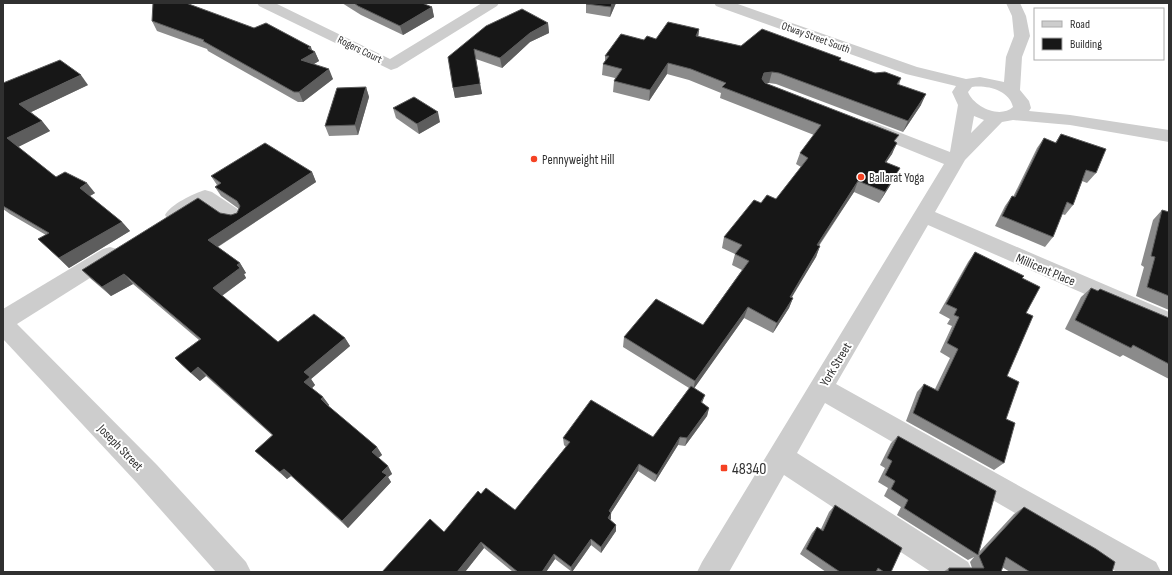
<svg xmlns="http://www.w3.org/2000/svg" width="1172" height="575" font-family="'Sofia Sans Condensed',sans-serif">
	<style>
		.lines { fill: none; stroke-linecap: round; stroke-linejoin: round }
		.minor { fill: #cdcdcd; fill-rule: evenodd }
		.wall { fill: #8b8b8b }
		.shaded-wall { fill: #5d5d5d }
		.building { fill: #171717; stroke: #5d5d5d }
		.poi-dot { fill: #f54223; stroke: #fff; stroke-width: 1.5 }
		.labels { text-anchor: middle; stroke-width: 4; stroke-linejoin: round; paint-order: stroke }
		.far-street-label { font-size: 11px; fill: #303030; stroke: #fff }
		.poi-label { font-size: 13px; fill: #303030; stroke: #fff; text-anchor: start }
		.street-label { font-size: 13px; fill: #303030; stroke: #fff }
		.near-poi-label { font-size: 16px; fill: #303030; stroke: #fff; text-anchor: start }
	</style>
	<rect width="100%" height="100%" fill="#fff"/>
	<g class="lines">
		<g class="minor">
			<path d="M257,3H275L390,59L482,3H499L497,6L397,68L391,70L259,6Z"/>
			<path d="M714,3H735L917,67L966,79L980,77L1004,82L1006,57L1014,36L1012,16L1006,3H1020L1026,16L1030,36L1022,57L1020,90L1029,101L1031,108L1029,111L1070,115L1169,130V142L1070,125L1013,120L1002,122L965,160L935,212L1169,312V331L928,225L836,384L1156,562L1161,572H1117L825,403L797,453L968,562L973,572H931L784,475L729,572H697L702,562L944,164L863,131L860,127L863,123L869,121L875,123L950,152L958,105L952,92L956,86L906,74L716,6ZM972,87C987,85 1009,90 1013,107C1000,119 974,107 968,92ZM974,116L984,120L971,133Z"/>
			<path d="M205,190L212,192L242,212L245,217L242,222C228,226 216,214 205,206C193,213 182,224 168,220L165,215C171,204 193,194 205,190Z"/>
			<path d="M110,247L117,249L121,255L117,261L17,324L157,465L246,562L251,572H216L137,483L3,339V309L103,249Z"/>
		</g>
	</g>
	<g class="wall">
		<path d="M342,3H422L432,7L434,17L403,35L361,15Z"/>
		<path d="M616,3L610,17L586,13V4Z"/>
		<path d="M152,21L312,50L315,52L319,61L314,64L333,79L303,102H298L208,51L207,49L157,31Z"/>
		<path d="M548,23L549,33L530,42L502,68L476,59L482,94L455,98L448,57Z"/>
		<path d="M699,29L698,36L741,46L841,58L840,61L875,73L901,78L899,85L921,105L903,132L776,84L769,83H765L895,142L892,154L886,162L894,179L879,203L854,192L819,246H820L816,257L791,297L793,298L789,308L773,333L744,318L694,388L702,403L709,408L707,416L685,446L678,445L655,482L638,471L611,513L610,520L616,531L601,553L591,545L572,572L555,559L546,572H513L484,548L465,572H382L444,532L481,494L515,510L566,447L564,445L563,438L653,437L689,388L623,347L624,337L703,325L742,270L732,265L735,254L722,248L724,237L761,203L776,199L801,167L796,164L800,153L814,135L720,98L721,93L689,80L667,74L649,101L613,92L614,81L615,78L602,75L603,64L605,61V56L644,40L656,39Z"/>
		<path d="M3,83L88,85L31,112L42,121L50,131L18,147L56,177L95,193L90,196L122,222L130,231L69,268L38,239L46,235L10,214L3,209Z"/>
		<path d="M366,87L369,97L358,135L329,136L325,126Z"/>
		<path d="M393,108L440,122L419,134L396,118Z"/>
		<path d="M1061,134L1096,173L1087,183L1082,181L1073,205L1065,215L1062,214L1053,237L1045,247L995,226L1005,206L1012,196L1013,197L1037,148L1044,138L1055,143Z"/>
		<path d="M312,172L316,182L218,247L240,263L246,273L244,274L246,278L222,296L278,342L345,338L350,346L311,379L315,385L312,388L323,397L329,405L328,406L377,447L382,455L378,458L388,466L392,474L388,477L391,482L348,528L291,476L287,479L255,451L272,435L206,376L200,381L183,366L175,358L199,340L133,284L111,296L91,279L82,270L220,213L231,215L237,213L239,209L221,196L215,187L217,185L211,176Z"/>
		<path d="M1162,210L1169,212V310L1136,296L1144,267L1141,265L1153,220Z"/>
		<path d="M975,252L1022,278L1026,313L1007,376L1006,419L1004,463L994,470L906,421L917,392L924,384L935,389L950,358L940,352L952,326L947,324L950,319L939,313L968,262Z"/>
		<path d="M1091,288L1097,291L1100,289L1169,318V379L1123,355L1120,357L1065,329L1081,297Z"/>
		<path d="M898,436L979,552L1014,514L1024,507L1112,572H1010L1002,567L1001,572H943L949,568H972L970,562L974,557L968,560L897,515L901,507L884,496L888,488L878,482L885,468L880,465L891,443Z"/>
		<path d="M835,505L891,572H826L800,554L812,533L817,527L821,529L829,512Z"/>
	</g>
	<g class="shaded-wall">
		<path d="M612,3H616L610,17L611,7Z"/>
		<path d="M432,7L434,17L403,35L400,26Z"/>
		<path d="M548,23L549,33L530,42L502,68L500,58L530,33Z"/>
		<path d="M699,29L698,40L696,36Z"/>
		<path d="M311,47L313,53L315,52L319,61L305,69L301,60L308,48Z"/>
		<path d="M668,63L667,74L649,101L650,90Z"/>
		<path d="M329,69L333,79L303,102L299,92Z"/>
		<path d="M772,72L769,83L762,84V79L764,73Z"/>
		<path d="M81,75L88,85L27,114L19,104Z"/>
		<path d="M480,84L482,94L455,98L453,88Z"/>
		<path d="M366,87L369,97L358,135L355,125Z"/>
		<path d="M926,94L921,105L903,132L908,121Z"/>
		<path d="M438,112L440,122L419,134L417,124Z"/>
		<path d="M42,121L50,131L16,148L7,138Z"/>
		<path d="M897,143L892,154L879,173L885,162Z"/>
		<path d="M900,168L894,179L879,203L885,192Z"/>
		<path d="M312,172L316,182L214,249L208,240Z"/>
		<path d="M858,181L854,192L812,255L817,245Z"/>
		<path d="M87,183L95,193L88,197L80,188Z"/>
		<path d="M122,222L130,231L69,268L59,258Z"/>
		<path d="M820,246L816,257L786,307L790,297Z"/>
		<path d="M240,263L246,273L244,274L246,278L220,297L213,288L237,265Z"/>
		<path d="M124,274L133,284L111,296L102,287Z"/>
		<path d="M793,298L789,308L773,333L777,323Z"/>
		<path d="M748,307L744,318L693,390L695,381Z"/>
		<path d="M345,338L350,346L311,379L315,385L310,390L304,382V372Z"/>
		<path d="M198,367L206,376L200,381L191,373Z"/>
		<path d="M705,395L702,403L701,402Z"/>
		<path d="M323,397L329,405L327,408L321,399Z"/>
		<path d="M709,408L707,416L685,446L687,438Z"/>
		<path d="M680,437L678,445L655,482L657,475Z"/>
		<path d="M377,447L382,455L376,460L372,452Z"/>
		<path d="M639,464L638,471L611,513V519L607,524L609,511Z"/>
		<path d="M388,466L392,474L388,477L391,482L348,528L342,521L382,472Z"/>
		<path d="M284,469L291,476L287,479L280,472Z"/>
		<path d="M616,525V531L601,553V547Z"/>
		<path d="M591,539V545L572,572L571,567Z"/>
		<path d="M481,542L484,548L465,572H457Z"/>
		<path d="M554,554L555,559L546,572H542Z"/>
	</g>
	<g class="building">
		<path d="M153,3H186L254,28L266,23L311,47L308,48L315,52L301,60L329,69L299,92H294L203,41L204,40L152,21Z"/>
		<path d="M354,3H422L432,7L400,26L358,6Z"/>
		<path d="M586,3H612L611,7L586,4Z"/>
		<path d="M522,9L548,23L530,33L500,58L474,49L480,84L453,88L448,57L486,26Z"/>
		<path d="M668,22L699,29L696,36L741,46L762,29L841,58L839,60L875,73L885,72L901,78L897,84L926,94L908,121L779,73L772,72L764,73L762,79L765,83L899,135L894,141L897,143L885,162L900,168L885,192L858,181L817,245L820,246L790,297L793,298L777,323L748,307L695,381L624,337L656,299L703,325L749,261L735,254L742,245L724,237L754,200L761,203L767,195L776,199L808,158L800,153L821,125L722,87L726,83L691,69L668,63L650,90L614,81L622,69L603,64L609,56H605L621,34L644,40L647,36L656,39Z"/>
		<path d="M60,60L81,75L19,104L42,121L7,138L56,177L65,172L87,183L80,188L122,222L59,258L38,239L49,233L3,206V83Z"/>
		<path d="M366,87L355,125L325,126L337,88Z"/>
		<path d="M414,97L438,112L417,124L393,108Z"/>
		<path d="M1061,134L1106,149L1096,173L1086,170L1073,205L1067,202L1053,237L1002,216L1012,196L1015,197L1044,138L1056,143Z"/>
		<path d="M265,143L312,172L208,240L240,263L237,265L240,268L213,288L278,342L314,314L345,338L304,372L310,377L304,382L323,397L321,399L326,404L377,447L372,452L388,466L382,472L387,475L342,521L284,469L280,472L255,451L273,435L198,367L191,373L175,358L201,339L124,274L102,287L82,270L198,198L220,213L231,215L237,213L240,206L237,201L215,187L221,183L211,176Z"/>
		<path d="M1162,210L1169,212V296L1147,287L1155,257L1151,256Z"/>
		<path d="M975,252L1024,276L1022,278L1040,287L1026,313L1033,316L1007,376L1019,382L1006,419L1015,423L1004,463L913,413L924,384L938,391L958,349L947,343L959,317L954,315L957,309L946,304Z"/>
		<path d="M1091,288L1098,291L1100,289L1169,318V364L1133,345L1131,348L1075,320Z"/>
		<path d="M691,386L705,395L701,402L709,408L687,438L680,437L657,475L639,464L609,511L611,513L608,518L616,525L601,547L591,539L571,567L554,554L542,572H518L481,542L457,572H382L430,519L444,532L478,491L481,494L486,488L515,510L570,442L563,438L591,400L653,437Z"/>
		<path d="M898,436L996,491L978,555L904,508L908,500L891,489L895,481L885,475L892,461L887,458Z"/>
		<path d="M835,505L902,548L891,572H884L878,568L876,572H840L806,549L817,527L823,531Z"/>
		<path d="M1024,507L1096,549L1115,562L1112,572H1030L1006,557L1001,572H948L949,568H984L979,556Z"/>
	</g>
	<g class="poi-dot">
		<circle cx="534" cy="159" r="4"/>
		<circle cx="861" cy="177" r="4"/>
		<rect x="720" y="464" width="8" height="8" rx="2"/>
	</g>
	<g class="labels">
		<g class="far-street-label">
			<text transform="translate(816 37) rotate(20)" y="4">Otway Street South</text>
			<text transform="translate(360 49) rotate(26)" y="4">Rogers Court</text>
		</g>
		<g class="poi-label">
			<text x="542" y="164">Pennyweight Hill</text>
			<text x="869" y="182">Ballarat Yoga</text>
		</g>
		<g class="street-label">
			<text transform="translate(1046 269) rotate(23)" y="5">Millicent Place</text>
			<text transform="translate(835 364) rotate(-59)" y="5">York Street</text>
			<text transform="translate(121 447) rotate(46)" y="5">Joseph Street</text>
		</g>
		<g class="near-poi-label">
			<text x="732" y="474">48340</text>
		</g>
	</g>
	<rect width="1172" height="575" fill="none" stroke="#303030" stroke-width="8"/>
	<rect x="1034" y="8" width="130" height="52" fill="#ffffff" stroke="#acacac"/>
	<rect x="1042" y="21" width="20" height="6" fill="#cdcdcd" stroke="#acacac"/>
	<text x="1070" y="28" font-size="12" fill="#303030">Road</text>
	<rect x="1042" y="38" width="20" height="12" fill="#171717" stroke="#acacac"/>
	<text x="1070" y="48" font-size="12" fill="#303030">Building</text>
</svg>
